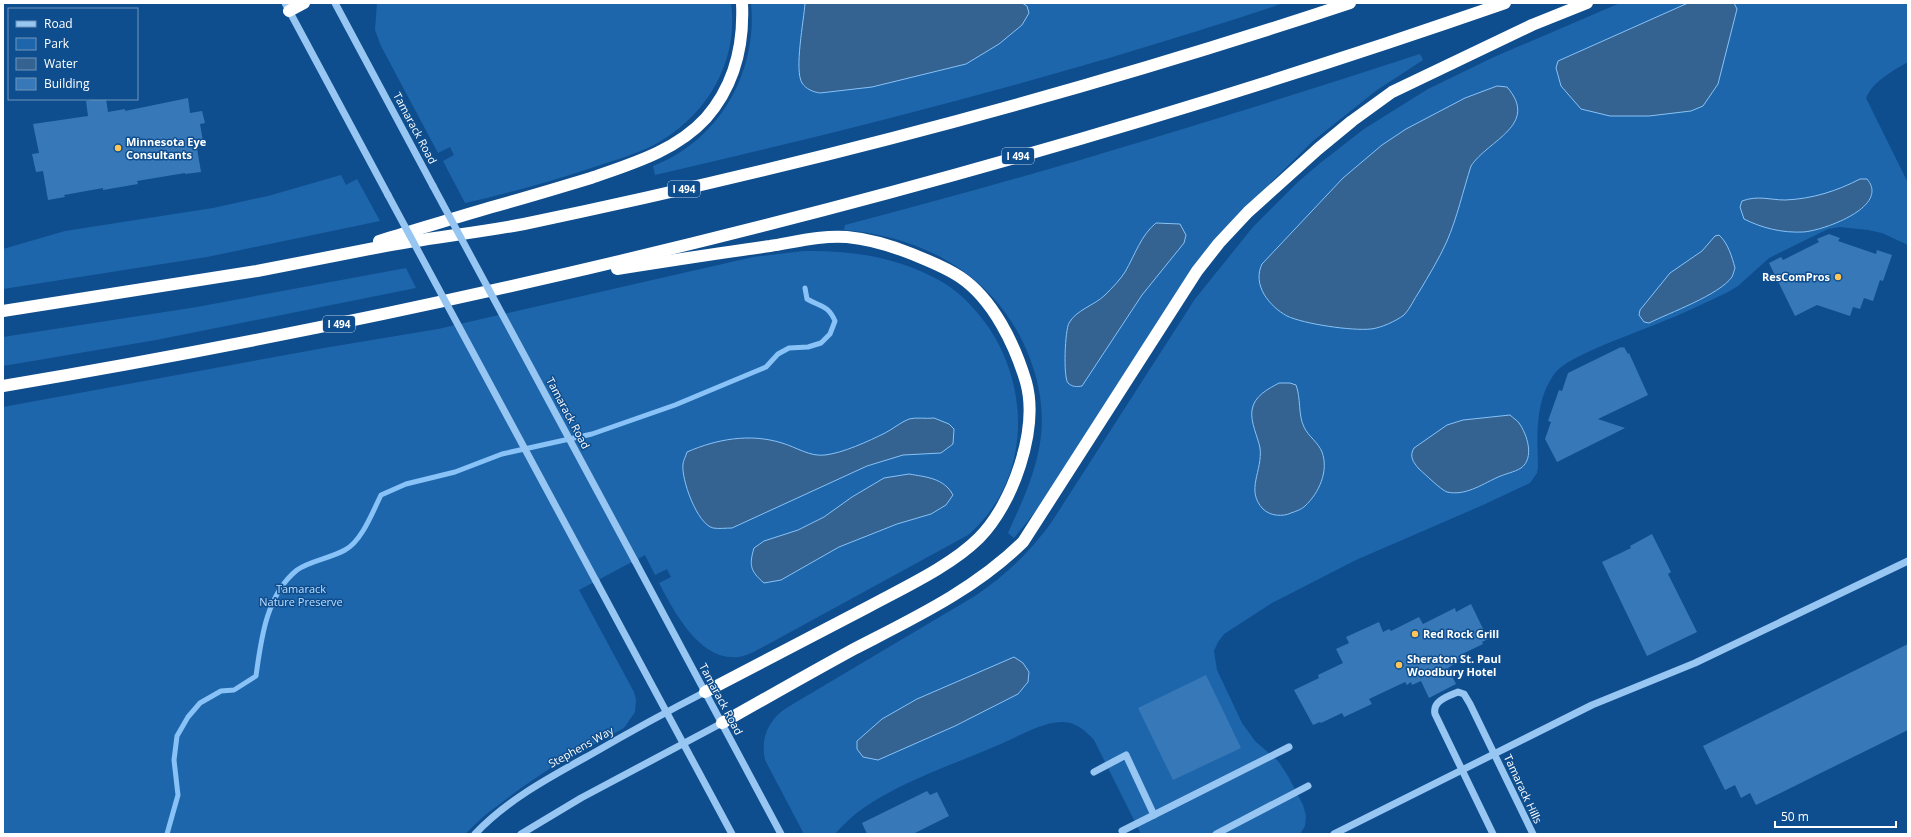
<svg xmlns="http://www.w3.org/2000/svg" width="1911" height="837" font-family="'Open Sans',sans-serif">
	<style>
		.green { fill: #1e66ab }
		.water { fill: #346392; stroke: #88c2f7 }
		.lines { fill: none; stroke-linecap: round; stroke-linejoin: round }
		.stream { stroke: #88c2f7; stroke-width: 5 }
		.building { fill: #3778b8 }
		.minor { stroke: #97c6f3; stroke-width: 7 }
		.highway { stroke: #fff; stroke-width: 12 }
		.minor-bridge { stroke: #97c6f3; stroke-width: 7 }
		.poi-dot { fill: #ffc559; stroke: #0f4e8e; stroke-width: 1.5 }
		.labels { text-anchor: middle; stroke-width: 3; stroke-linejoin: round; paint-order: stroke }
		.shield { fill: #0f4e8e; stroke: #b7cadd; stroke-width: 1 }
		.shield-label { font-size: 10px; font-weight: bold; fill: #fff }
		.street-label { font-size: 11px; fill: #fff; stroke: #0f4e8e }
		.poi-label { font-size: 11px; font-weight: bold; fill: #fff; stroke: #0f4e8e; text-anchor: start }
		.park-label { font-size: 11px; fill: #bedffe; stroke: #0f4e8e }
	</style>
	<rect width="100%" height="100%" fill="#0f4e8e"/>
	<g class="green">
		<path d="M377,3H731C739,63 706,117 654,145C634,155 612,161 591,168C550,182 508,193 465,203L443,161L454,155L450,147L438,153L381,46L375,30Z"/>
		<path d="M751,3H1284C1078,72 867,126 655,175L653,166C719,141 758,72 751,3Z"/>
		<path d="M1620,3H1908V62C1894,70 1873,81 1866,98L1908,183V245L1882,233L1868,230L1840,227L1828,229L1769,258L1738,286L1728,292C1705,303 1682,314 1659,323C1636,333 1569,355 1555,373C1535,400 1537,435 1538,467L1537,473L1530,483L1483,505L1356,560L1272,603L1224,634L1218,642L1214,651L1217,670L1242,723L1255,741L1278,761L1288,776L1303,805L1306,816L1305,826L1300,834H1141L1094,740C1086,731 1075,721 1061,722C1039,723 1016,738 996,746C952,765 900,782 862,809C852,816 843,825 835,834H804L765,760C760,737 769,719 788,707L975,596C1006,575 1029,553 1051,523L1195,299L1253,227L1298,182L1319,164L1364,129L1428,89L1494,57Z"/>
		<path d="M1420,54L1423,60L1377,90L1314,140L1243,210L1039,507L1014,538L1008,533C1022,502 1037,471 1041,436C1044,409 1039,381 1029,356C999,278 925,236 844,230L845,225C1038,175 1230,116 1420,54Z"/>
		<path d="M341,175L346,185L357,179L380,221L207,257L3,289V249L65,231L213,208L268,196Z"/>
		<path d="M804,251C853,250 902,258 944,283C962,294 977,311 989,328C1032,392 1029,483 968,535L763,647C755,651 747,656 738,657C699,661 674,611 659,583L671,577L667,569L655,575L645,555L579,590L634,692L636,700L635,712L624,728L549,769L521,788L484,816L465,834H3V407L324,348L438,329L753,257Z"/>
		<path d="M406,268L416,288L156,340L3,366V337L197,307Z"/>
	</g>
	<g class="water">
		<path d="M805,3H1022L1027,6L1029,13L1022,25L999,44L966,64L872,87L820,93C813,92 806,89 802,83C794,70 804,20 805,3Z"/>
		<path d="M1688,3H1734L1737,9L1718,84L1703,106L1691,111L1649,116H1610L1581,109L1561,86L1556,68L1558,61Z"/>
		<path d="M1497,86L1507,87C1540,125 1488,140 1471,166C1463,191 1457,218 1447,241C1439,259 1429,275 1419,292C1414,299 1410,309 1404,315C1396,321 1381,328 1371,329C1352,331 1304,324 1287,316C1269,306 1252,285 1262,264L1343,178L1382,145L1406,129L1465,98Z"/>
		<path d="M1860,179H1867C1891,207 1822,231 1803,232C1782,233 1762,228 1744,219L1740,207L1742,201C1758,195 1770,200 1785,200C1812,199 1837,191 1860,179Z"/>
		<path d="M1156,223L1180,224L1186,235L1184,243L1142,295L1082,386C1077,387 1072,387 1068,383C1063,377 1065,330 1069,323C1076,310 1095,305 1105,295C1112,288 1120,280 1125,272C1135,255 1141,235 1156,223Z"/>
		<path d="M1719,235C1728,243 1732,257 1735,268C1734,271 1733,275 1732,277C1719,295 1669,313 1649,323L1644,322L1639,315L1640,310L1670,273L1702,251L1715,236Z"/>
		<path d="M1279,383H1290L1296,385C1301,398 1298,415 1304,427C1308,436 1318,442 1322,452C1329,471 1319,493 1305,506C1301,510 1296,511 1291,513C1283,517 1270,516 1263,509C1245,490 1263,471 1260,448C1258,437 1250,422 1252,410C1254,396 1268,389 1279,383Z"/>
		<path d="M1510,415C1513,418 1517,420 1519,423C1527,434 1535,458 1521,468C1515,472 1504,474 1496,478C1481,485 1465,496 1447,492C1441,490 1425,474 1419,469C1413,462 1409,456 1414,448L1447,425L1463,420Z"/>
		<path d="M934,418L949,424L954,429L953,444L941,453L903,455L867,466L732,528C726,528 719,529 713,528C697,524 681,479 683,464C683,461 686,456 687,452C717,439 750,433 782,443C796,447 810,457 825,455C843,453 869,441 885,433C893,429 901,422 909,419C916,417 926,419 934,418Z"/>
		<path d="M909,474C926,477 944,478 953,495L946,505L931,514L897,524L839,547L781,580L764,583C750,571 749,565 754,548L764,541L798,530L824,517L852,497L884,478Z"/>
		<path d="M1014,657L1023,663L1029,672L1028,682L1018,694L955,726L878,760L863,757L857,749V741L882,719L917,699Z"/>
	</g>
	<g class="lines">
		<path class="stream" d="M167,834L178,795L174,760L177,736L188,717L200,703L221,691L234,690L256,676C261,640 266,595 297,570C309,561 331,558 345,550C362,541 373,511 381,495L406,484L455,472L502,454L592,434L675,405L766,367L778,354L789,348L808,347L821,343L830,334L835,321C828,305 821,307 807,299L805,288"/>
	</g>
	<g class="building">
		<path d="M188,98L190,113L202,111L205,123L200,124L203,141L196,142L201,172L185,174V173L137,181L138,184L103,190V188L64,195L65,197L48,200L43,171L36,172L32,154L39,153L33,124L88,116L86,101L99,99H106L108,112L125,109V111Z"/>
		<path d="M1829,234L1840,238L1838,241L1876,254L1877,250L1892,255L1883,281L1880,280L1873,301L1864,298L1860,309L1853,307L1850,316L1817,305L1795,316L1769,263L1781,257L1783,260L1819,242L1817,239Z"/>
		<path d="M1621,347L1622,348L1624,347L1628,354L1629,353L1648,395L1598,419L1625,428L1557,462L1545,439L1551,422L1548,421L1559,390L1562,391L1568,373Z"/>
		<path d="M1652,534L1671,572L1668,574L1697,632L1647,656L1602,562L1631,548L1630,546Z"/>
		<path d="M1471,604L1488,639L1482,642L1483,644L1458,656L1459,659L1455,661L1456,663L1448,668L1456,684L1429,698L1421,681L1412,685L1411,682L1407,685L1405,682L1369,699L1372,704L1344,717L1342,713L1321,723L1320,722L1313,725L1294,690L1319,678L1318,675L1343,663L1336,649L1349,643L1346,637L1379,622L1383,632L1389,629L1391,631L1419,617L1423,624L1455,608L1456,612Z"/>
		<path d="M1908,644V730L1756,805L1750,793L1741,798L1735,785L1725,790L1703,746Z"/>
		<path d="M1206,675L1241,748L1173,780L1138,708Z"/>
		<path d="M927,791L930,795L937,792L949,816L913,834H867L862,823Z"/>
	</g>
	<g class="lines">
		<g class="minor">
			<path d="M285,3L388,195"/>
			<path d="M335,3L433,186"/>
			<path d="M635,561L781,834"/>
			<path d="M596,581L732,834"/>
			<path d="M1094,772L1126,755L1154,815"/>
			<path d="M1122,831L1289,747"/>
			<path d="M475,834C507,800 550,777 590,755C628,733 666,712 705,692"/>
			<path d="M521,834L581,798L722,723"/>
			<path d="M1216,834L1308,786"/>
			<path d="M1334,834L1592,705L1695,663L1908,561"/>
			<path d="M1493,834L1435,714C1432,701 1448,696 1458,692L1464,694L1470,704L1533,834"/>
		</g>
		<g class="highway">
			<path d="M289,11L304,3"/>
			<path d="M379,241C416,230 454,218 492,207C525,198 558,188 591,178C631,164 676,151 706,118C734,86 744,45 742,3"/>
			<path d="M617,269C668,261 719,253 770,246C795,242 822,235 847,237C869,239 892,246 912,254C929,261 945,267 960,277C993,299 1015,345 1026,382C1039,429 1013,504 979,538C951,566 903,588 868,607C814,635 759,664 705,692"/>
			<path d="M3,311C88,298 173,285 257,271C298,263 339,255 380,247C428,238 476,233 524,224C803,166 1079,93 1350,3"/>
			<path d="M3,386C513,300 1016,173 1505,3"/>
			<path d="M722,723C766,698 810,673 854,649C914,618 974,590 1023,542L1197,271L1219,243L1248,212L1318,149L1352,121L1392,92L1532,25L1587,3"/>
		</g>
		<g class="minor-bridge">
			<path d="M433,186L635,561"/>
			<path d="M388,195L596,581"/>
		</g>
	</g>
	<g class="poi-dot">
		<circle cx="118" cy="148" r="4"/>
		<circle cx="1838" cy="277" r="4"/>
		<circle cx="1415" cy="634" r="4"/>
		<circle cx="1399" cy="665" r="4"/>
	</g>
	<g class="labels">
		<g class="shield">
			<rect x="1002" y="148" width="32" height="16" rx="3"/>
			<rect x="668" y="181" width="32" height="16" rx="3"/>
			<rect x="323" y="316" width="32" height="16" rx="3"/>
		</g>
		<g class="shield-label">
			<text x="1018" y="160">I 494</text>
			<text x="684" y="193">I 494</text>
			<text x="339" y="328">I 494</text>
		</g>
		<g class="street-label">
			<text transform="translate(415 128) rotate(62)" y="4">Tamarack Road</text>
			<text transform="translate(568 413) rotate(62)" y="4">Tamarack Road</text>
			<text transform="translate(721 699) rotate(62)" y="4">Tamarack Road</text>
			<text transform="translate(581 747) rotate(-29)" y="4">Stephens Way</text>
			<text transform="translate(1523 789) rotate(65)" y="4">Tamarack Hills</text>
		</g>
		<g class="poi-label">
			<text x="126" y="146">Minnesota Eye<tspan x="126" dy="13">Consultants</tspan></text>
			<text x="1830" y="281" text-anchor="end">ResComPros</text>
			<text x="1423" y="638">Red Rock Grill</text>
			<text x="1407" y="663">Sheraton St. Paul<tspan x="1407" dy="13">Woodbury Hotel</tspan></text>
		</g>
		<g class="park-label">
			<text x="301" y="593">Tamarack<tspan x="301" dy="13">Nature Preserve</tspan></text>
		</g>
	</g>
	<rect width="1911" height="837" fill="none" stroke="#ffffff" stroke-width="8"/>
	<rect x="8" y="8" width="130" height="92" fill="#0f4e8e" stroke="#6f95bb"/>
	<rect x="16" y="21" width="20" height="6" fill="#97c6f3" stroke="#6f95bb"/>
	<text x="44" y="28" font-size="12" fill="#ffffff">Road</text>
	<rect x="16" y="38" width="20" height="12" fill="#1e66ab" stroke="#6f95bb"/>
	<text x="44" y="48" font-size="12" fill="#ffffff">Park</text>
	<rect x="16" y="58" width="20" height="12" fill="#346392" stroke="#6f95bb"/>
	<text x="44" y="68" font-size="12" fill="#ffffff">Water</text>
	<rect x="16" y="78" width="20" height="12" fill="#3778b8" stroke="#6f95bb"/>
	<text x="44" y="88" font-size="12" fill="#ffffff">Building</text>
	<path d="M1775 821v6h121v-6" fill="none" stroke="#ffffff" stroke-width="2"/>
	<text x="1781" y="821" font-size="12" fill="#ffffff" stroke="#0f4e8e" stroke-width="3" paint-order="stroke">50 m</text>
</svg>
